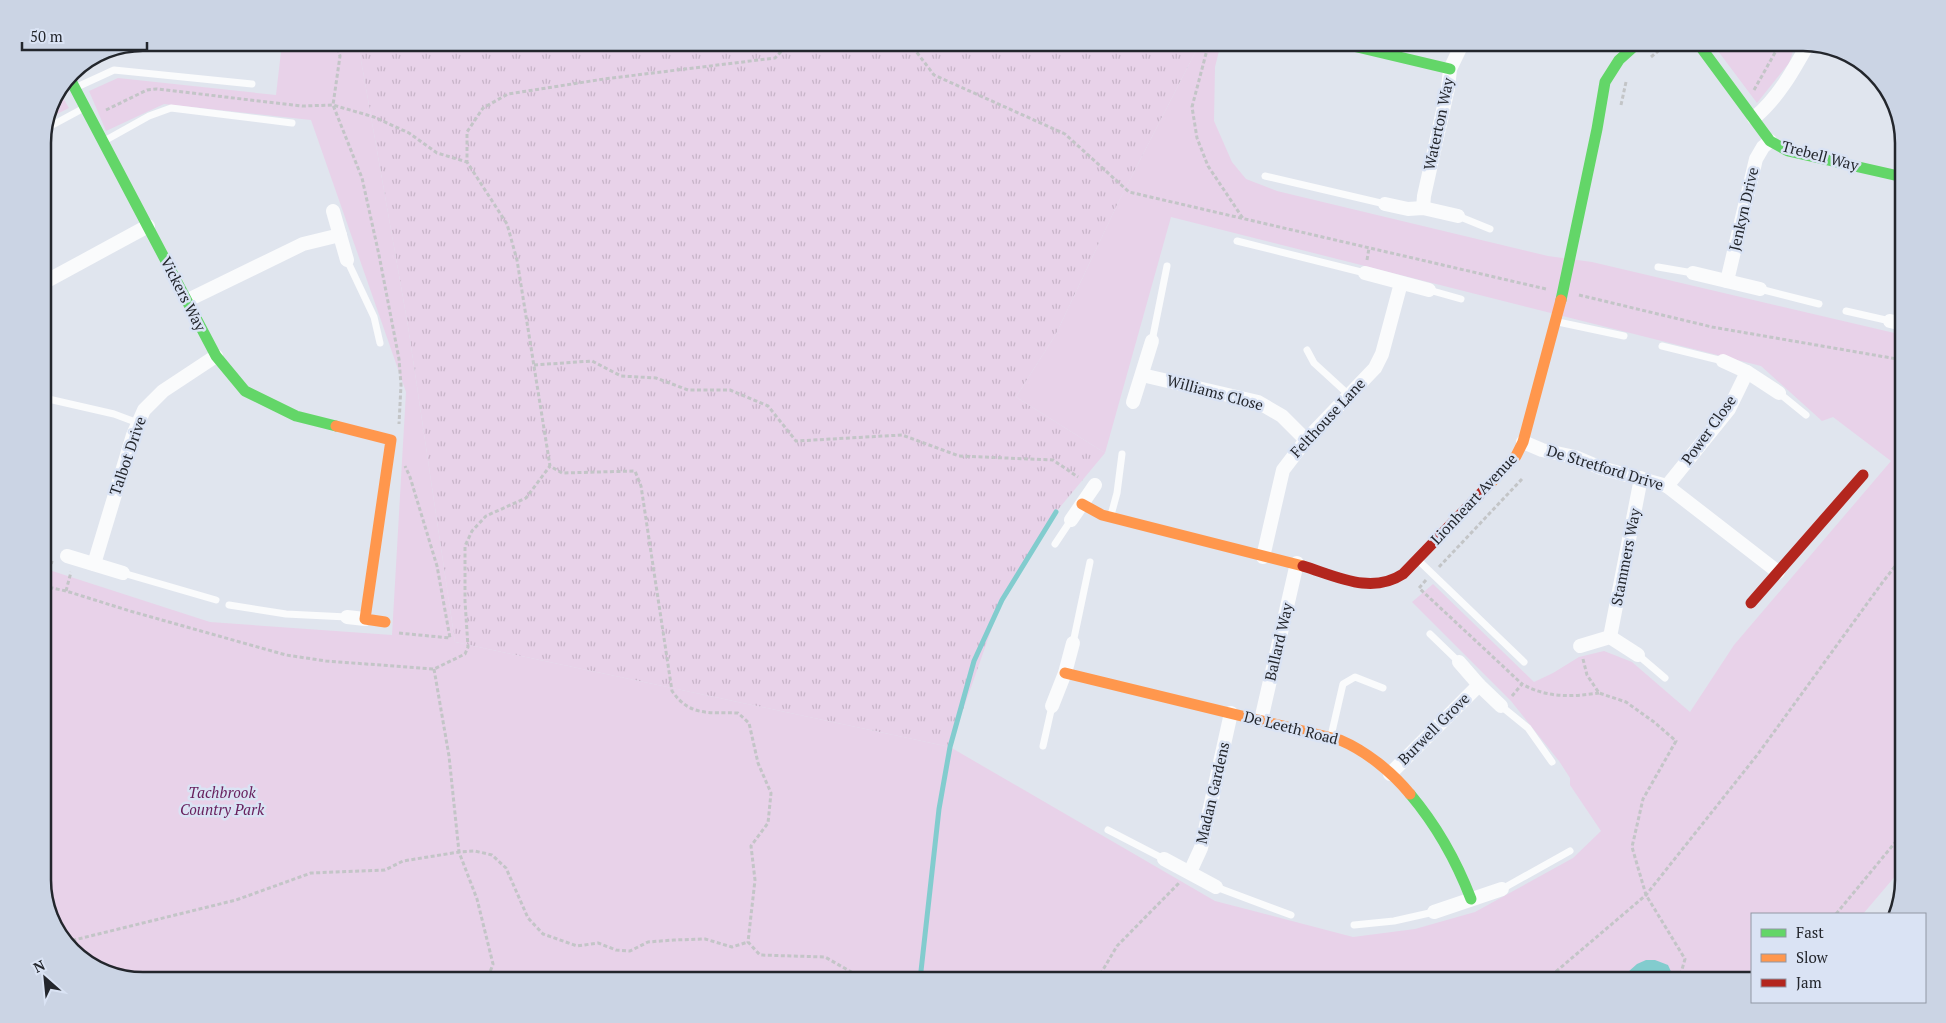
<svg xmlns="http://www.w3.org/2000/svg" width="1946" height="1023" font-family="'PT Serif',serif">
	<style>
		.grass { fill: url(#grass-tufts) }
		.park { fill: #e8d2e9 }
		.water { fill: #82ccce }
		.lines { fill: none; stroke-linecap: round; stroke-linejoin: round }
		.stream { stroke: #82ccce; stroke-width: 5 }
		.path { stroke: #c3c5c7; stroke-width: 3; stroke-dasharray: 4 2.5; stroke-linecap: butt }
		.lane { stroke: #fafbfc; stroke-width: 7 }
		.street { stroke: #fafbfc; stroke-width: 14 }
		.fast { stroke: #63d668; stroke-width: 11 }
		.slow { stroke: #ff974d; stroke-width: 11 }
		.jam { stroke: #b3261e; stroke-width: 11 }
		.labels { text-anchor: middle; stroke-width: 5; stroke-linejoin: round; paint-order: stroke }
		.street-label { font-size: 15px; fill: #23262c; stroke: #dae3f4 }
		.park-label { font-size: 15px; font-style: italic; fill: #68215e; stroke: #dae3f4 }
		.rim { fill: none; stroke: #23262c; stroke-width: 2.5 }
	</style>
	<defs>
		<pattern id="grass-tufts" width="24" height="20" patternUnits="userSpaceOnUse" patternTransform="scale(1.25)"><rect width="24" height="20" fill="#e8d2e9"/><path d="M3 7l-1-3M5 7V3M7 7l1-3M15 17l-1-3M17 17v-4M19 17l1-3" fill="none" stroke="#c7b4c8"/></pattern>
	</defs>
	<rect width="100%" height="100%" fill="#e0e5ee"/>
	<path class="grass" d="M358,43H1200L1118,203L1056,334L1016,397L1105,453L1056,512L1000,605L950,747L455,642L408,326Z"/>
	<g class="park">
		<path d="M282,43H358L408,326L455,642L950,747L1215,901L1353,937L1415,929L1475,912L1573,858L1601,831L1570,785V778L1559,761L1511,701L1412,602L1433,584L1534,682L1553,673L1579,657L1604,651L1632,662L1690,712L1734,645L1891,461L1833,417L1822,421L1761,366L1171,217L1105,453L1016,397L1056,334L1118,203L1200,43H1221L1215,67L1214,121L1232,162L1246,179L1277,191L1548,256L1592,262L1903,335V867L1863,914H1752V980H143L98,970L60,936L43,887V568L210,622L392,635L406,392L311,120L164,104L106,131L89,91L118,78L276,95Z"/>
		<path d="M1712,43H1796L1789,63L1757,103Z"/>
		<path d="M59,91L69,108L47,119L50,104Z"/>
	</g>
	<path class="water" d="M1646,960H1655L1668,965L1673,976L1671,980H1619L1637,964Z"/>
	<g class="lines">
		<path class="stream" d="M920,980L939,809L950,747L974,661L1002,600L1056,512"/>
		<g class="path">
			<path d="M336,42L340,56L333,105L362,178L379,255L399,359L401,385L399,424"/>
			<path d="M790,42L775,58L604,79L508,94L483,108L467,132V162L507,224L517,260L550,466L562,473L635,471L641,486L672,691C690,717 709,712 738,713L749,723L758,763L771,793L768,823L751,846L755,880L748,942L760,955L825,957L860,977L861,980"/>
			<path d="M909,42L934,75L1065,134L1129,192L1546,289"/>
			<path d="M1212,42L1208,46L1192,107L1197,138L1208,166L1244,220"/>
			<path d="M1651,57L1669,42"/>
			<path d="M1754,90L1781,42"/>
			<path d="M1621,105L1626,82"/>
			<path d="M106,110L147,90L157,89L302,106L333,105L374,117L409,133L437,153L467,162"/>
			<path d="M1367,260L1369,248"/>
			<path d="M1579,295L1712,327L1903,360"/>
			<path d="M534,365L592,361L621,376L656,378L688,390H730L768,406L796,441L902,435L959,456L1053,460L1078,477"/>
			<path d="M43,560L54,563"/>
			<path d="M1439,567L1522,479"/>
			<path d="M1426,580L1419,588L1522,684"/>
			<path d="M43,586L66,591L130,611L286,655L326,661L434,669L465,654L468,647L465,601V546L472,531L486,516L526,498L550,466"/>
			<path d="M66,591L71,572"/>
			<path d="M399,633L450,638L437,566L410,477L405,466"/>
			<path d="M1583,659L1587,675L1599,693L1626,702L1654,722L1676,741L1643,799L1632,847L1646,895L1685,959L1679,980"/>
			<path d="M434,669L449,756L459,852L477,899L493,964L487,980"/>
			<path d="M1512,696L1522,684C1547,698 1571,697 1599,693"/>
			<path d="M1836,914L1903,833"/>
			<path d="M66,942L236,900L311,873L385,870L403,861L459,852L475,851L492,855L506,868L528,918L543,934L577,946L598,943L616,950L630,951L648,942L674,940L705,939L732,947L748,942"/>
			<path d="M1097,980L1117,946L1179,883"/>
			<path d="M1546,980L1646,895L1758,754L1882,583L1903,556"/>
		</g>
		<g class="lane">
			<path d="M77,87L114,70L252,84"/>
			<path d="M45,129L84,108"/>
			<path d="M106,140L149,116L171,108L292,123"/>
			<path d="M1265,176L1385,204"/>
			<path d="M1458,216L1490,229"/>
			<path d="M1237,241L1365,273"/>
			<path d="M347,260L374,317L380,343"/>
			<path d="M1658,267L1693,273"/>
			<path d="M1760,289L1819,304"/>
			<path d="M1429,290L1461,299"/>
			<path d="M1846,311L1890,321"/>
			<path d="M1558,322L1624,336"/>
			<path d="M1152,341L1167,266"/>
			<path d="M1662,346L1723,361"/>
			<path d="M1307,350L1314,363L1349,395"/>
			<path d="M1779,393L1806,415"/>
			<path d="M44,398L114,414L138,423"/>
			<path d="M1111,515L1117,493L1122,454"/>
			<path d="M1055,544L1071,520"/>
			<path d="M1418,560L1524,662"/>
			<path d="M123,573L216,600"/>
			<path d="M229,605L286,614L347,617"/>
			<path d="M1430,634L1459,662"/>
			<path d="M1073,643L1090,562"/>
			<path d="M1638,655L1665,678"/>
			<path d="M1501,706L1528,728L1552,762"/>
			<path d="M1331,736L1343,684L1355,677L1383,688"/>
			<path d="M1043,746L1052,706"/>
			<path d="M1108,830L1164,859"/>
			<path d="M1216,887L1291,915"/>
			<path d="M1502,889L1570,851"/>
			<path d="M1354,925L1394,921L1434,912"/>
		</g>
		<g class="street">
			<path d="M1754,118C1778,98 1793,71 1808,44"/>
			<path d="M1385,204L1408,209L1423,208L1458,216"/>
			<path d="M1423,208L1424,196L1448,88L1450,69L1463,42"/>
			<path d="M333,211L347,260"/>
			<path d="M1365,273L1429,290"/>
			<path d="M1693,273L1760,289"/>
			<path d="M1727,281L1756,159L1763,147L1770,141"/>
			<path d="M43,283L148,226"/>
			<path d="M188,300L303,244L340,235"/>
			<path d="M1890,321L1903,324"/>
			<path d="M1723,361L1747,372L1779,393"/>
			<path d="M1142,375L1258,402L1282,416L1306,440"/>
			<path d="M1133,402L1152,341"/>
			<path d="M1523,442L1542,450L1575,457L1601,468L1667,486L1778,572"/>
			<path d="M1667,486L1729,409L1747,372"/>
			<path d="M1071,520L1095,485"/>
			<path d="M67,556L123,573"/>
			<path d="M1263,557L1283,470L1306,440L1375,368L1382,354L1401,283"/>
			<path d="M94,564L133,435L144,410L163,391L216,356"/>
			<path d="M347,617L365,619"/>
			<path d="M1610,637L1641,478"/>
			<path d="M1580,646L1610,637L1638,655"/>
			<path d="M1459,662L1479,685L1501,706"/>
			<path d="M1052,706L1065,673L1073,643"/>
			<path d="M1261,720L1297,563"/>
			<path d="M1390,774L1479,685"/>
			<path d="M1164,859L1216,887"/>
			<path d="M1190,872L1201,848L1231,713"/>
			<path d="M1434,912L1502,889"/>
		</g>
		<g class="fast">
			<path d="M1336,42L1450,69"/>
			<path d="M1697,42L1770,141L1788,151L1903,177"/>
			<path d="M69,77L216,356L245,391L296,416L336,426"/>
			<path d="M1561,300L1597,129L1605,82L1619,60L1639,42"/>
			<path d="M1410,794C1437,826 1456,860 1471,899"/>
		</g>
		<g class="slow">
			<path d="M336,426L391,440L365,619L385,622"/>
			<path d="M1488,486L1516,456L1523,442L1561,300"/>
			<path d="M1082,504L1102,515L1303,566"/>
			<path d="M1065,673L1340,740C1366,751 1392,772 1410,794"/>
		</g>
		<g class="jam">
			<path d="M1303,566C1336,576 1371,595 1403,574L1488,486"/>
			<path d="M1751,603L1863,475"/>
		</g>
	</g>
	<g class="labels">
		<g class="street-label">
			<text transform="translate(1439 124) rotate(-78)" y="5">Waterton Way</text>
			<text transform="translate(1820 156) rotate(15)" y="5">Trebell Way</text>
			<text transform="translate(1744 209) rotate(-77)" y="5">Jenkyn Drive</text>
			<text transform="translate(183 294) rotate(63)" y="5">Vickers Way</text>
			<text transform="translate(1215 393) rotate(15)" y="5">Williams Close</text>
			<text transform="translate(1328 418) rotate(-47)" y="5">Felthouse Lane</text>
			<text transform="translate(1709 430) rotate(-54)" y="5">Power Close</text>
			<text transform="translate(128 456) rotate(-71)" y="5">Talbot Drive</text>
			<text transform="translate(1605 468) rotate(17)" y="5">De Stretford Drive</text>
			<text transform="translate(1474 499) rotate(-47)" y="5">Lionheart Avenue</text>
			<text transform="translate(1626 557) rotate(-79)" y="5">Stammers Way</text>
			<text transform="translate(1279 642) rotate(-77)" y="5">Ballard Way</text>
			<text transform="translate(1291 728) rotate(14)" y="5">De Leeth Road</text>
			<text transform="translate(1434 729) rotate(-45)" y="5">Burwell Grove</text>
			<text transform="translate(1213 793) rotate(-77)" y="5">Madan Gardens</text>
		</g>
		<g class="park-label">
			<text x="222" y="798">Tachbrook<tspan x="222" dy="17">Country Park</tspan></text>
		</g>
	</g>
	<path d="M0 0H1946V1023H0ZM143 51H1803A92 92 0 0 1 1895 143V880A92 92 0 0 1 1803 972H143A92 92 0 0 1 51 880V143A92 92 0 0 1 143 51Z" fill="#cbd4e4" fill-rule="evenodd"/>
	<path class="rim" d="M143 51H1803A92 92 0 0 1 1895 143V880A92 92 0 0 1 1803 972H143A92 92 0 0 1 51 880V143A92 92 0 0 1 143 51Z"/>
	<rect x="1751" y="913" width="175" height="90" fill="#dae3f4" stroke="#9197a4"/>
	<rect x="1761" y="929" width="25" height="8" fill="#63d668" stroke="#9197a4"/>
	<text x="1796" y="938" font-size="15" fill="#23262c">Fast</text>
	<rect x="1761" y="954" width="25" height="8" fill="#ff974d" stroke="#9197a4"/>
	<text x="1796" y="963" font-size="15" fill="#23262c">Slow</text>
	<rect x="1761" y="979" width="25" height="8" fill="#b3261e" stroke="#9197a4"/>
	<text x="1796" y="988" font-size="15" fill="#23262c">Jam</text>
	<g transform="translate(45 978) rotate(333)" stroke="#dae3f4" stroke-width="4" paint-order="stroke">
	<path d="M0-4L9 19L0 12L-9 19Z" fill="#23262c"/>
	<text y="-8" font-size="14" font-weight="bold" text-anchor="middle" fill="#23262c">N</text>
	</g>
	<path d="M22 42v8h125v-8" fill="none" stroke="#23262c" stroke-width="2.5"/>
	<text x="30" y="42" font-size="15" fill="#23262c" stroke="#dae3f4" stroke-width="4" paint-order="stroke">50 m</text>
</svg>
